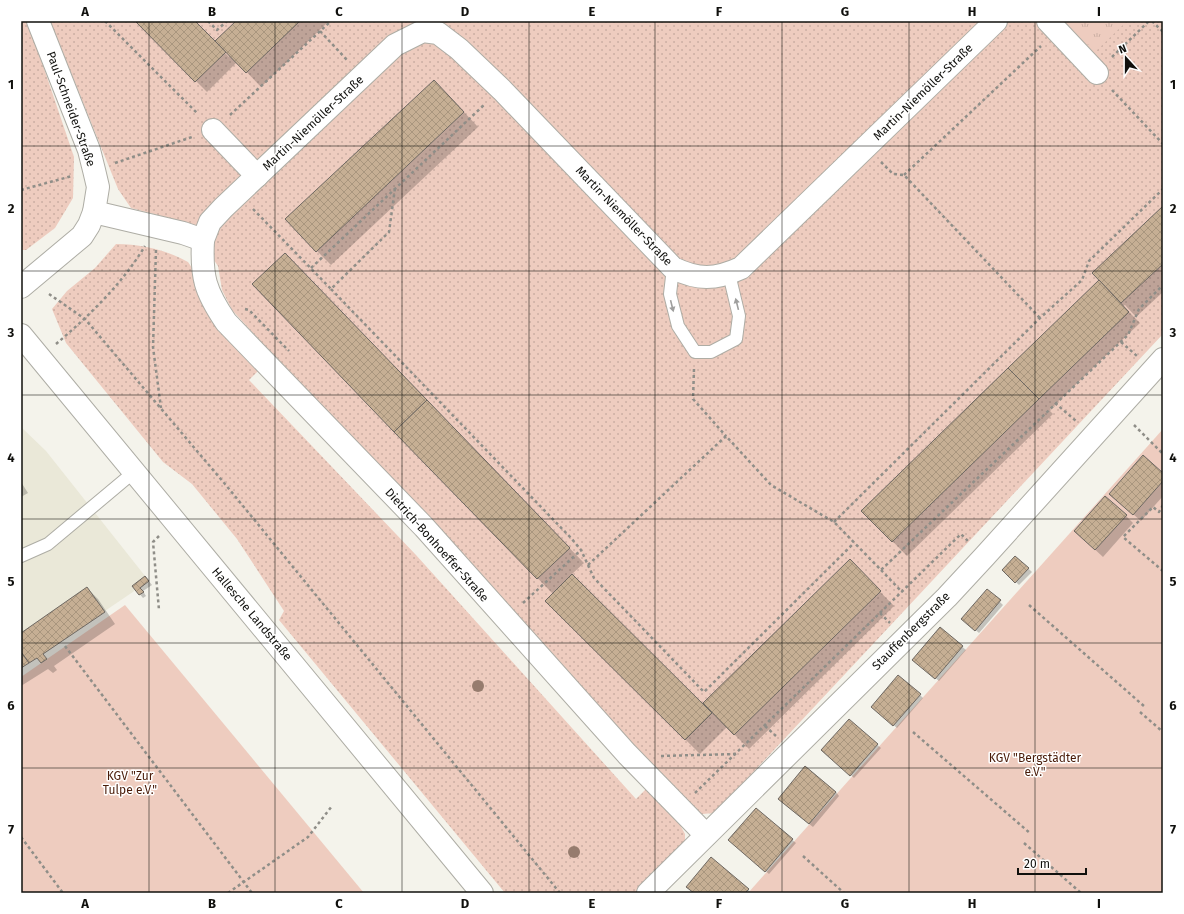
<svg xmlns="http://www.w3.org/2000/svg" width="1184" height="914" font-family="'Fira Sans',sans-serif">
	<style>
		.built { fill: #eae8d8 }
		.grass { fill: url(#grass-dots) }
		.park { fill: url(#park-tufts) }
		.garden { fill: #eeccbf }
		.shadow { fill: #0003 }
		.building { fill: url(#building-cross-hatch); stroke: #6e6862 }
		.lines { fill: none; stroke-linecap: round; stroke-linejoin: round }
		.lane-casing { stroke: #aeada5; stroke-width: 14 }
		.street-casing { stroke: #aeada5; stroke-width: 24 }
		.secondary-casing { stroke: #aeada5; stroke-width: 24 }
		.path { stroke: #8f8e88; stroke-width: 2.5; stroke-dasharray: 3 3; stroke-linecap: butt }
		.lane { stroke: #fff; stroke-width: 12 }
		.street { stroke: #fff; stroke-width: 22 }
		.secondary { stroke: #fff; stroke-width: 22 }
		.tree { fill: #967c6e }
		.oneway { fill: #9f9f9e }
		.grid { fill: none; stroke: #10100d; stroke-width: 1; stroke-opacity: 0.55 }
		.labels { text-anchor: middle; stroke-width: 3; stroke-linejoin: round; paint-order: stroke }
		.street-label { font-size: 12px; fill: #10100d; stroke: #fff }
		.park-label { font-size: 12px; fill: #491b08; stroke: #fff }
		.neatline { fill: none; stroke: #10100d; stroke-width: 1.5 }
		.grid-label { font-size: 13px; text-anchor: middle; font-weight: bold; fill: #10100d }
	</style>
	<defs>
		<pattern id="grass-dots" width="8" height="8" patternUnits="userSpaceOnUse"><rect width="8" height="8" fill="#eeccbf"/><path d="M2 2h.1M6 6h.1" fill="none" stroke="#cbaea3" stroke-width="1.8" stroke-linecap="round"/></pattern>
		<pattern id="park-tufts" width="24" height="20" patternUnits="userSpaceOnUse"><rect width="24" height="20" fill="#eeccbf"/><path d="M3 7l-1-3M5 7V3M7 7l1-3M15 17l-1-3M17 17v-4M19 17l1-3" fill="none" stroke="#cbaea3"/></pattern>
		<pattern id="building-cross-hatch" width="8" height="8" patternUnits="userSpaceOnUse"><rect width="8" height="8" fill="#c6af94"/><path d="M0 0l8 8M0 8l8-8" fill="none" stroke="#a9967e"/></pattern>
	</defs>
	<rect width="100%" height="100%" fill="#f4f3eb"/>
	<path class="built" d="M21,427L46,451L149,581L21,668Z"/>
	<g class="grass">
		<path d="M21,21H28L74,157L73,198L55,228L26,250H21Z"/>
		<path d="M50,21H1163V334L715,813L702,814L689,809L232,310L222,290L218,266L188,223L131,208L118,189Z"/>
		<path d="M116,244C141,244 167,250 188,262L260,369L249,380L416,555L636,799L647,788L678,821L685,834V843L635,893H505L279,620L284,611L237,539L192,484L163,462L66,343L52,309L67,291L95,268Z"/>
	</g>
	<path class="park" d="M1064,21H1127L1095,52Z"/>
	<g class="garden">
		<path d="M1163,429V893H748Z"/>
		<path d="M125,605L364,893H21V677Z"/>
	</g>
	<g class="shadow">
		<path d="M136,21H193L229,57L237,21H329L261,87L237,62L207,92Z"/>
		<path d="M448,95L478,127L331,265L317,251Z"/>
		<path d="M1163,207V292L1136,317L1125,305L1123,306L1140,323L1049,410L1053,414L907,556L863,511L1113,292Z"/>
		<path d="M299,268L584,563L572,574L703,705L850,561L894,606L749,749L727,727L700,754L546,601L553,594L253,285Z"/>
		<path d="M1163,474V496L1141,521L1118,501Z"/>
		<path d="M21,482L28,493L21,497Z"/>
		<path d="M1126,516L1133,523L1103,557L1075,531Z"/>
		<path d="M1016,557L1032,572L1019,585L1003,570Z"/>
		<path d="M148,580L152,585L143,591L146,596L143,598L133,586Z"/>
		<path d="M87,588L98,599L115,624L54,666L57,670L53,673L48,669L21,686V634Z"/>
		<path d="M987,590L1003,605L979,633L966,622Z"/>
		<path d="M940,628L966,650L939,681L917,663Z"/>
		<path d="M920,695L923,698L897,728L876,710Z"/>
		<path d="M849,720L881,748L854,778L826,753Z"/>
		<path d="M836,792L839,796L813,827L782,802Z"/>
		<path d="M756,809L796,843L769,874L733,843Z"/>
		<path d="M748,889L751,893H694Z"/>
	</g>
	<g class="building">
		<path d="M135,21H195L226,52L195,82Z"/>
		<path d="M236,21H300L246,73L215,41Z"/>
		<path d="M434,80L464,112L316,252L285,219Z"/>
		<path d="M1163,206V264L1121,303L1092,273Z"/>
		<path d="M285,253L427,400L394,432L252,284Z"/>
		<path d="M1099,280L1129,312L1039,399L1008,368Z"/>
		<path d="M1008,368L1039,399L892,542L861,511Z"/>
		<path d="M427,400L570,548L537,579L394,432Z"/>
		<path d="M1143,455L1163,473V481L1133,515L1109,494Z"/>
		<path d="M1105,496L1127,515L1095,550L1074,531Z"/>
		<path d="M1015,556L1029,568L1015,583L1002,570Z"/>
		<path d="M850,559L881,591L734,735L703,703Z"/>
		<path d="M572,574L712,713L685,740L545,601Z"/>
		<path d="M145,576L149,581L140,588L144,592L139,595L132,586Z"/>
		<path d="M87,587L105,612L43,654L47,659L41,663L37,658L29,663L21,652V633Z"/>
		<path d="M987,589L1001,600L975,631L961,619Z"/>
		<path d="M940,627L963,646L935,679L912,660Z"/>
		<path d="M21,652L29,663L21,668Z"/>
		<path d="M898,675L921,694L893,726L871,707Z"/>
		<path d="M849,719L878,744L850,776L821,750Z"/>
		<path d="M805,766L836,792L809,824L778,799Z"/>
		<path d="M756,808L793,839L765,872L728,840Z"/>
		<path d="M711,857L749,889L745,893H694L686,887Z"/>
	</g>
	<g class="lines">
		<defs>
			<g id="lane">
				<path d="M673,268L670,294L678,326L695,352H711L736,339L739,316L729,274"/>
				<path d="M21,556L48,544L134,472"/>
			</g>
			<g id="street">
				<path d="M1048,21L1097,73"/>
				<path d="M213,130L257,176"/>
				<path d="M94,212L183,233L203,240L210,222L223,208L395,45L423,31L438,33L459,49L502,90L673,268C698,280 715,280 741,268L996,21"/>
				<path d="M203,240C201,277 205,291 226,322L424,527L627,754L706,835"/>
				<path d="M21,287L82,236L89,225L94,212L98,187L94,170L89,150L38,21"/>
				<path d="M648,893L947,597L985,556L1163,359"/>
			</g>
			<path id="secondary" d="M21,335L482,893"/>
		</defs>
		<use href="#lane" class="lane-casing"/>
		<use href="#street" class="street-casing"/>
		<use href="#secondary" class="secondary-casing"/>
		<g class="path">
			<path d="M105,21L198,114"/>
			<path d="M208,21L217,30L227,21"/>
			<path d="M1152,21L1163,32"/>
			<path d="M320,31L347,60"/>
			<path d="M1112,57L1149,21"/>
			<path d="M1112,90L1163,144"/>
			<path d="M230,115L331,21"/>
			<path d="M881,162L893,174L904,175L1040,318"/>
			<path d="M115,163L192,137"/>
			<path d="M904,175L1041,46"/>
			<path d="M21,190L72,176"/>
			<path d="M253,209L331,289L389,232L395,188"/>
			<path d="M156,250L153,347L161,408"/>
			<path d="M311,268L485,104"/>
			<path d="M331,289L571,538L581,550L594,578L704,692L854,543"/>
			<path d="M49,294L85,319L225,484L560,893"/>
			<path d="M245,309L249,310L289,351"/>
			<path d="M1121,342L1137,356"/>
			<path d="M56,344C90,315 122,284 145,246"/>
			<path d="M694,369L693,399L726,436"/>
			<path d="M1055,403L1076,421"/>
			<path d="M1134,425L1163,454"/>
			<path d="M1163,505L1159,512L1153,507L1123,537L1163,571"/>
			<path d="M834,522L1040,318L1082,280L1089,261L1163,189"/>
			<path d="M159,536L153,542L159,610"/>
			<path d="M588,565L726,436L771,485L834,522L881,570L1128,335L1139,309L1163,285"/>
			<path d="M881,570L902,592"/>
			<path d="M523,603L581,550"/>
			<path d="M1029,605L1145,707"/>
			<path d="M880,613L890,623"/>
			<path d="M65,646L252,893"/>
			<path d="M1140,712L1163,732"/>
			<path d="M765,726L776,736"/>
			<path d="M913,732L1031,834"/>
			<path d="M661,756L736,754"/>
			<path d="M695,793L961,534L968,541"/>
			<path d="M21,837L63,893"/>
			<path d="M1024,843L1081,893"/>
			<path d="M803,856L844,893"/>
			<path d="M228,893L308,837L332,806"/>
		</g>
		<use href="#lane" class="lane"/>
		<use href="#street" class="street"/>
		<use href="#secondary" class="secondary"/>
	</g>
	<g class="tree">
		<circle cx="478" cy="686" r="6"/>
		<circle cx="574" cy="852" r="6"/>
	</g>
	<defs><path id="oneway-solid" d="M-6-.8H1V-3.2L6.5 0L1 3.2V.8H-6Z"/></defs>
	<g class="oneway">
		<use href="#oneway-solid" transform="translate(737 304) rotate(-104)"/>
		<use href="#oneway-solid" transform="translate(672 306) rotate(76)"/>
	</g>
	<path class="grid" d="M149,21V893M275,21V893M402,21V893M529,21V893M655,21V893M782,21V893M909,21V893M1035,21V893M21,146H1163M21,271H1163M21,395H1163M21,519H1163M21,643H1163M21,768H1163"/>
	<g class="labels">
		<g class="street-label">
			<text transform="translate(923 92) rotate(-44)" y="4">Martin-Niemöller-Straße</text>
			<text transform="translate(71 109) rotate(70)" y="4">Paul-Schneider-Straße</text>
			<text transform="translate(313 123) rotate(-43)" y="4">Martin-Niemöller-Straße</text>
			<text transform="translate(624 216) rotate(46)" y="4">Martin-Niemöller-Straße</text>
			<text transform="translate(437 545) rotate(48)" y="4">Dietrich-Bonhoeffer-Straße</text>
			<text transform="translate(252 614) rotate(50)" y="4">Hallesche Landstraße</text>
			<text transform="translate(911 631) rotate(-45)" y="4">Stauffenbergstraße</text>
		</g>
		<g class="park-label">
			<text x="1035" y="762">KGV "Bergstädter<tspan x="1035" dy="14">e.V."</tspan></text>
			<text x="130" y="780">KGV "Zur<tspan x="130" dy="14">Tulpe e.V."</tspan></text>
		</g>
	</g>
	<rect width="1184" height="914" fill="none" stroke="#ffffff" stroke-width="44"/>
	<g transform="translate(1126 58) rotate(339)" stroke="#ffffff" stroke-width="3" paint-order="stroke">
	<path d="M0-3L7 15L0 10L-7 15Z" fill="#10100d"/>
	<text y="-6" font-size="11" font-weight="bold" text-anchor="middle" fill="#10100d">N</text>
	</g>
	<path d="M1018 868v6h68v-6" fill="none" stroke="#10100d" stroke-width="2"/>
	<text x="1024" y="868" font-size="12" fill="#10100d" stroke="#ffffff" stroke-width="3" paint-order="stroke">20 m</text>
	<rect x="22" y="22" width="1140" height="870" class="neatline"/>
	<g class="grid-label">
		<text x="85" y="16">A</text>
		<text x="212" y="16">B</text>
		<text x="339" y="16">C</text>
		<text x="465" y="16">D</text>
		<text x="592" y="16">E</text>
		<text x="719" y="16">F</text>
		<text x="845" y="16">G</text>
		<text x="972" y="16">H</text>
		<text x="1099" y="16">I</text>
		<text x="11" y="89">1</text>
		<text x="1173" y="89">1</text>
		<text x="11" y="213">2</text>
		<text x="1173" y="213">2</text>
		<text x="11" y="337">3</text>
		<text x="1173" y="337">3</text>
		<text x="11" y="462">4</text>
		<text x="1173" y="462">4</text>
		<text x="11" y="586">5</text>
		<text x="1173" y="586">5</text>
		<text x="11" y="710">6</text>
		<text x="1173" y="710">6</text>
		<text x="11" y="834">7</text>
		<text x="1173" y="834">7</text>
		<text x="85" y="908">A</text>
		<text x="212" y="908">B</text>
		<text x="339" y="908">C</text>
		<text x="465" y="908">D</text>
		<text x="592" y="908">E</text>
		<text x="719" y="908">F</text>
		<text x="845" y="908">G</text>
		<text x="972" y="908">H</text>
		<text x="1099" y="908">I</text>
	</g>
</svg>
